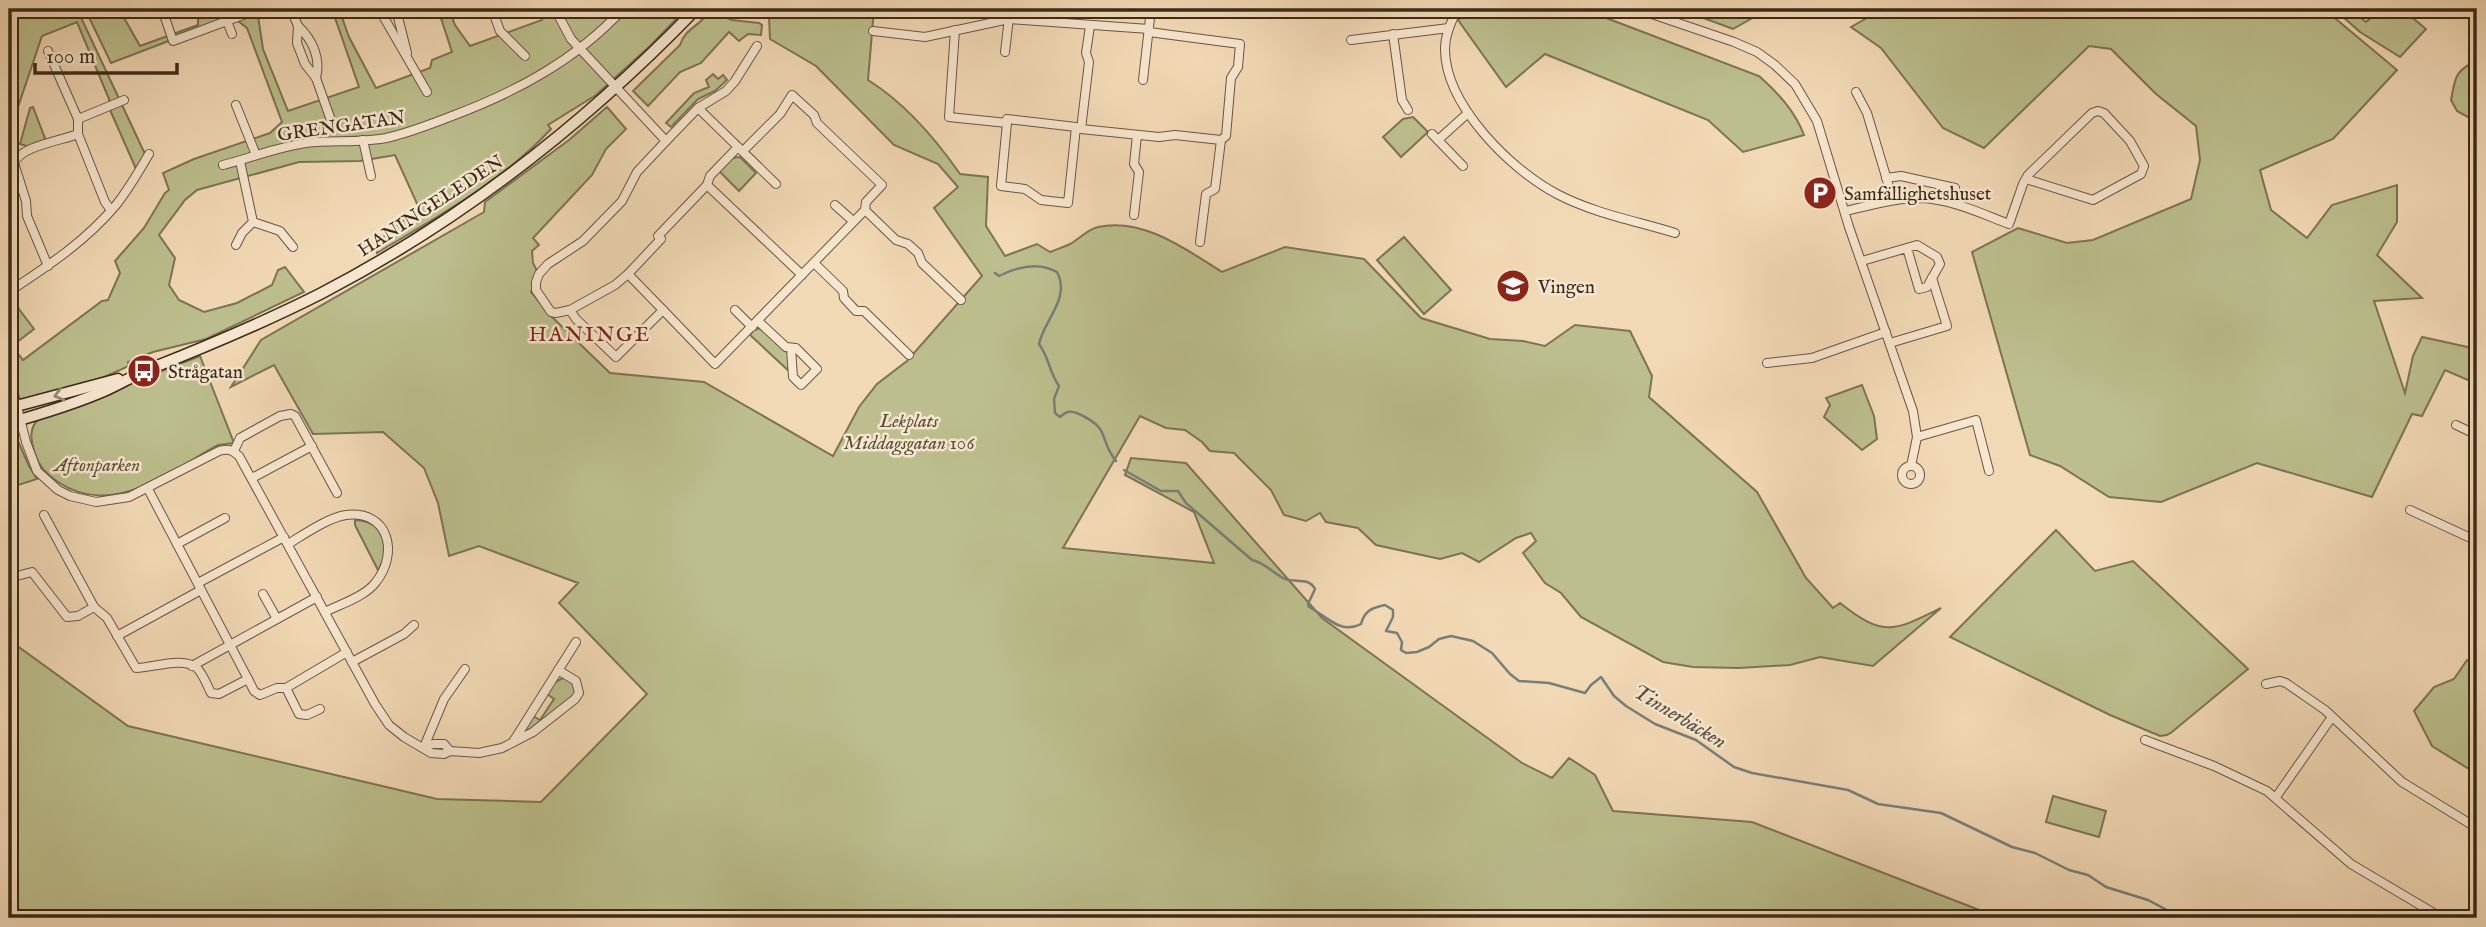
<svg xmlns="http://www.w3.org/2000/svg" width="2486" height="927" font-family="'IM FELL English',serif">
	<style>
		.green { fill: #bcbf8d; stroke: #7c7454; stroke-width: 2 }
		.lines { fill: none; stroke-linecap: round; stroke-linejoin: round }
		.stream { stroke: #777f79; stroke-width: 2.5 }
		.street-casing { stroke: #695641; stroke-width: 10 }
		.secondary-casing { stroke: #3b2a1a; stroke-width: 13 }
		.street { stroke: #f7e6cf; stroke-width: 8 }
		.secondary { stroke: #f7e6cf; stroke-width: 10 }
		.oneway { stroke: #998874 }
		.labels { text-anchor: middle; stroke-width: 5; stroke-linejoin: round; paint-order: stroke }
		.street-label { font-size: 19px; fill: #3b2a1a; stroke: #f7e6cf }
		.poi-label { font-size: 19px; fill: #3b2a1a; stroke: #f7e6cf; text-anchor: start }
		.park-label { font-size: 19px; font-style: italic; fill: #5b4f37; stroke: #f7e6cf }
		.neighbourhood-label { font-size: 21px; letter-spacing: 2px; fill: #7a1f14; stroke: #f7e6cf }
		.water-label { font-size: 21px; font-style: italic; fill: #544d42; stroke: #f7e6cf }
	</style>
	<rect width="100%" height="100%" fill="#f2d9b5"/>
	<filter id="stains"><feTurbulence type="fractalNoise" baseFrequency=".00286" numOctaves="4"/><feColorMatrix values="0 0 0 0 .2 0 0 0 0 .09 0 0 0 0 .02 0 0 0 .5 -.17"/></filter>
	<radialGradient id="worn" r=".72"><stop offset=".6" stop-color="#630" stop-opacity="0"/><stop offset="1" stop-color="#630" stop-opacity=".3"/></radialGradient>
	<g class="green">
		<path d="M9,9H77L145,154L137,171L110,110L109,99L77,22L42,36L15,116L13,146L9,151Z"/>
		<path d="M85,9H119L140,46L198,25V9H218L222,20L249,9H276L258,16L263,49L288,111L359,87L334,15L329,9H339L349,37L376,88L430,68L432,60L452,52L438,9H449L455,25L470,46L542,20L538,9H686L650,46L596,95L548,125L551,129C503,181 437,217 377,253L376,243L419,208L395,155L360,161L299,162L197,190L185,200L159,235L175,258L169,285L179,300L204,312L237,303L272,285L278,270L285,267L304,292L206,339L153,352L128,362L129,366L102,378L9,403V296L34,329L12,346L23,360L102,301L108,300L120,273L115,261L144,228L165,193L169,190L163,173L194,159L270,133L282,122L247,28L238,21H221L111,63Z"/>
		<path d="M723,9H874L868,80C905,103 935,138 960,174L988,177L986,226L1005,256L1037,244L1050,252C1057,249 1064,247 1070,244C1079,239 1088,229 1098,227C1143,217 1187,250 1222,272L1285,247L1364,259L1421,318L1490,339L1523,341L1545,346L1575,325L1630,331L1652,376L1649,397L1757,492L1806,578L1833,608L1840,603C1884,638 1894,631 1941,608L1873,666L1820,657L1790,665L1739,668L1693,667L1663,662L1581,617L1561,593L1545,583L1523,553L1536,541L1531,533L1516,538L1479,562L1462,553L1440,559L1376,545L1358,528L1326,522L1320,513L1306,521L1284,515L1271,490L1234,453L1210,451L1202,442L1185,430L1166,428L1140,416L1063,548L1214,563L1194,512L1125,475L1131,458L1186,463L1322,618L1522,763L1552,778L1569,758L1595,775L1613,811L1752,822L2000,918H9V640L128,726L437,799L541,802L647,694L559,603L578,583L479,546L449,556L438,503L424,468L383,432L313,434L274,365L231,387L261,340L484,212L485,202L569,140L607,107L626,129L606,149L592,175L533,238L539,245L532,251L533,263L540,277L531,292L551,316L610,373L704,382L833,456L859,407L877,384L907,361L982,276L934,208L958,187L938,164L894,145L816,66L770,39L769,16L743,15Z"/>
		<path d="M1473,9H1589L1601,16L1759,76C1778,93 1795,111 1804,135L1743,152L1708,120L1545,54L1506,87L1458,20Z"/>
		<path d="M1679,9H1768L1733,29Z"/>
		<path d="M1883,9H2324L2397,70L2333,139L2260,170L2271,210L2307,238L2332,205L2397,185V222L2377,255L2422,298L2374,301L2405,393L2413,356L2422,337L2477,349V384L2445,370L2422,416L2412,414L2372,497L2257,463L2161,502L2109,497L2060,466L2030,455L1972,252L2018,228L2067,243L2093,240L2191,199L2200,160L2196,126L2156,94L2111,49L2089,46L1984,148L1943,128L1881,48L1851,27Z"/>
		<path d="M2334,9H2350L2366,22L2382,9H2411L2408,14L2426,29L2400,57L2360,32Z"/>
		<path d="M709,11L732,20L759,23L762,25L761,35L748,34L739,41L729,32L701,63L680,72L648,106L633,91L680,45C685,28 701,26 709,11Z"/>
		<path d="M2473,63H2477V122L2457,111L2451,100C2455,81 2454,71 2473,63Z"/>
		<path d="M713,74L718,79L723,75L727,80L715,91L698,99L671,127L666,123L694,93L709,87L706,80Z"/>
		<path d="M33,107L46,141L30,147L20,144L30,108Z"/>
		<path d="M1413,117L1428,132L1401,157L1383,137L1403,119Z"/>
		<path d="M740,157L756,173L739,191L719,171L731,158Z"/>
		<path d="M1404,237L1451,290L1424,314L1377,260Z"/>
		<path d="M761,328L790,355L791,373L750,335L754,330Z"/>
		<path d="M200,356L234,443L218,445C171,471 112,519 58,482C47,475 39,467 35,454C31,441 28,428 39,419Z"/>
		<path d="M1862,385L1874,416L1877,439L1862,450L1824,417L1830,405L1826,398Z"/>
		<path d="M9,429L14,432L29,466L37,479L9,488Z"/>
		<path d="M355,520C384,521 393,549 378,570L355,525Z"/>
		<path d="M2056,530L2095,571L2133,561L2248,669L2172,732L2167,735L2160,736L2110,715L1950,637Z"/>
		<path d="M2467,660L2477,666V774L2432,746L2414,711L2434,687L2454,679Z"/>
		<path d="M565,677L572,680L576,692L573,697L526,732L524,731L533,716L540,720L554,699L547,694L555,682Z"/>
		<path d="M2053,796L2106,811L2099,837L2046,822Z"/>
	</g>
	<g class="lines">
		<g class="stream">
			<path d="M995,273L999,276C1017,267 1038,261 1057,272C1071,298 1044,320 1039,344C1049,357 1049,372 1059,386L1054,399L1055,413L1060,417C1067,411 1070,410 1079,414C1112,429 1098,439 1116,461"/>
			<path d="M1124,470L1161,491H1178L1186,503L1252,560C1265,563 1272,572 1283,578C1294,584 1308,576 1315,589L1308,604L1309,607C1327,616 1340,635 1361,624C1365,610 1372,608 1385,605L1393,610V617L1386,631L1397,633L1402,642L1401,650L1406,653L1417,652L1429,647L1439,639L1451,636L1473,641L1492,653L1510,674L1519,681L1549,683L1585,693L1591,685L1601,677L1614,696L1626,706L1655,724L1696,740L1734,767L1752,773L1848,790L1878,804L1941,813L2012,847L2035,853L2069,870L2088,875L2106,887L2148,900L2182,918"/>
		</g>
		<defs>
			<g id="street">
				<path d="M162,9L173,41L259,9"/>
				<path d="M291,9L298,26L297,43L305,64L316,78L333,126"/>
				<path d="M379,9L427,92"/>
				<path d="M396,9L407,53"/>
				<path d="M489,9L493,12L500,31L525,56"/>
				<path d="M555,9L571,39L666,141"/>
				<path d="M1458,9C1451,21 1445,35 1445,49C1445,105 1511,170 1557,194C1593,213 1636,221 1675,233"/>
				<path d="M1637,9L1734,42L1757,52L1775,65L1795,84L1817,121L1849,227L1913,411L1917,437L1911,466"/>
				<path d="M227,21L232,34"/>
				<path d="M298,26C313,40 321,59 316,78"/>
				<path d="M955,30L949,117L1007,123V119L1076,127L1068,203L1041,200L1025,189L1001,186L1007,123"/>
				<path d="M873,31L925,37L1009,19L1149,29"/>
				<path d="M1393,34L1402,100L1408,110"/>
				<path d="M1351,40L1449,28"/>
				<path d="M48,51L78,119V134C60,141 21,146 14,163L26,201L27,216L48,266"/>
				<path d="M1005,52L1010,9"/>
				<path d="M1143,80L1151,9"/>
				<path d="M1856,92L1867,113L1893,200"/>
				<path d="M236,105L256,155"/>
				<path d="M698,108L776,184"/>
				<path d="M78,119L124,100"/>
				<path d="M1077,128L1081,129L1089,62L1086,53L1090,26"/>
				<path d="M1081,129L1159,137L1175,135L1221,140L1226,136L1231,78L1238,67L1240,44L1149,32"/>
				<path d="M78,134L105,202L111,210"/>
				<path d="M1432,134L1463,166"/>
				<path d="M363,140L371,176"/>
				<path d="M1438,140L1468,113"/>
				<path d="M743,151L780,114L792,95L814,115L817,123L882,185L866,202L865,210L715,364L663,310L616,357L576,319L570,310L556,313L551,312L536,290V282L539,274L548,264L583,241L622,201L637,172L666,141L698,108L726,91L735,81L757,46"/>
				<path d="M223,165C251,158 277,147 306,143C332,140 360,143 386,138C409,133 431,124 452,116C516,92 576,60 623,9"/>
				<path d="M1886,178L1901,176L1955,188"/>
				<path d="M707,185L802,275"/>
				<path d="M835,205L853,221"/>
				<path d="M865,210L896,240L908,244L918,253L922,263L961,300"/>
				<path d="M1845,211C1869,206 1894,198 1920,198C1951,199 1980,213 2009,224L2023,184L2028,175L2092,113L2098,111L2104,113L2130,141L2144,166L2141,174L2093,200L2026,179"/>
				<path d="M1134,215L1139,172L1134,164L1137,135"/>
				<path d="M253,222L280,231L293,247"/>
				<path d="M658,236L707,185L710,176L738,147"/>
				<path d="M1200,242L1206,194L1215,189L1221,140"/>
				<path d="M236,245L242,233L253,222L240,161"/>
				<path d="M1862,261L1917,245L1937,257L1940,264L1927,287L1919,289L1907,248"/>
				<path d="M814,263L843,291L844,298L856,311H864L909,355"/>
				<path d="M628,274L663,310"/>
				<path d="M9,310L10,291C48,266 86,241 116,205C129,189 139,171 149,154"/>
				<path d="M570,310L615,285L628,274L661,239"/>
				<path d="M735,310L752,327"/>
				<path d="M758,321L786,347L796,348L817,369L801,385L793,377L791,348"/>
				<path d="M1890,343L1947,326L1932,278"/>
				<path d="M1767,363L1812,358L1886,332"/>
				<path d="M9,375L26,442L37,471L58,490L70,496L96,502L129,497L219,451C228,448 232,450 239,456L375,704L389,725L404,737L431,753L444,754L450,751L479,753L502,748L533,732L575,699L579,693L576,681L558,670"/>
				<path d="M2456,425L2477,435"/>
				<path d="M1917,437L1976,420L1989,471"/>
				<path d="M234,451L240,438L280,416L291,414L295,416L337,493"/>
				<circle cx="1911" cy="475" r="9"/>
				<path d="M252,478L312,446"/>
				<path d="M148,489L248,679"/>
				<path d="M2410,510L2477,541"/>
				<path d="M44,515L94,607L107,618L136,668C152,668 183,656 197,668C203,674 207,685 211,693L219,694L248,679L254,691L260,695L277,688H286L347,652"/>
				<path d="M177,544L225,518"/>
				<path d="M288,544C303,535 329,517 346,515C389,510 399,553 376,582C366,596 341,604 325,612"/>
				<path d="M9,578L32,572L67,617L78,616L94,607"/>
				<path d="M198,583L284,537"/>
				<path d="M263,594L277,619"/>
				<path d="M117,636L201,590"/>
				<path d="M352,662L404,634L414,625"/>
				<path d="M192,666L317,597"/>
				<path d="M2266,684L2280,681L2286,683L2325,710L2402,782L2477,828"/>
				<path d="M286,688L299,714L307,715L320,709"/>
				<path d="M2145,740L2214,766L2267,791L2351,864L2442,918"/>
				<path d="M513,742L576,642"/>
				<path d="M424,747L444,699L465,669"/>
				<path d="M424,747L433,744H444L450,751"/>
				<path d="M2276,797L2332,717"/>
			</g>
			<g id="secondary">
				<path d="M9,408L118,379"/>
				<path d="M9,423C41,414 74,404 104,391C120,384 136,374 152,368C210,345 267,321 322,293C462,220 587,122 696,9"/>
			</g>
		</defs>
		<use href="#street" class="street-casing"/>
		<use href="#secondary" class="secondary-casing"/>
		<use href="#street" class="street"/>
		<use href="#secondary" class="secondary"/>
	</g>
	<defs><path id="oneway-chevron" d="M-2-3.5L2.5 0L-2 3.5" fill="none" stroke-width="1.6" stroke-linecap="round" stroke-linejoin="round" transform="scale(1.75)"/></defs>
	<use class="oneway" href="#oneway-chevron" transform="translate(59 395) rotate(165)"/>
	<defs>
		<symbol id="parking-disc" viewBox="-11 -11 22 22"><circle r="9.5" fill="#8f2418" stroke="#f7e6cf"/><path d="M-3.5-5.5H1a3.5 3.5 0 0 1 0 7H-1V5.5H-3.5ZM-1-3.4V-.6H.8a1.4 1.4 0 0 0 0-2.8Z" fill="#fff"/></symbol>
		<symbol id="school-disc" viewBox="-11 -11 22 22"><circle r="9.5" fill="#8f2418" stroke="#f7e6cf"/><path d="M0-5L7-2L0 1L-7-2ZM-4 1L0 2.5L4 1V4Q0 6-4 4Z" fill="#fff"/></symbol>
		<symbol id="bus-disc" viewBox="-11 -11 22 22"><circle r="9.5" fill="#8f2418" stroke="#f7e6cf"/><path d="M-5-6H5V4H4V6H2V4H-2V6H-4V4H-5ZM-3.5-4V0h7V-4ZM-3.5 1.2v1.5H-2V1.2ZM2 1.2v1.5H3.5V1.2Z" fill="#fff"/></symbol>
	</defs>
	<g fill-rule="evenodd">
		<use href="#parking-disc" x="1801" y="174" width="38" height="38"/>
		<use href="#school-disc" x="1494" y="267" width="38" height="38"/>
		<use href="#bus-disc" x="125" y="352" width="38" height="38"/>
	</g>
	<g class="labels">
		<g class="street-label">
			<text transform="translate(341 125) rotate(-8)" y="7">GRENGATAN</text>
			<text transform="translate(430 205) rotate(-33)" y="7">HANINGELEDEN</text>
		</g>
		<g class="poi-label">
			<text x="1844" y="200">Samfällighetshuset</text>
			<text x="1538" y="293">Vingen</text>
			<text x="168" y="378">Strågatan</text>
		</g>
		<g class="park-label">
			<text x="909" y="427">Lekplats<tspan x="909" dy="22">Middagsgatan 106</tspan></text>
			<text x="97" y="471">Aftonparken</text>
		</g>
		<g class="neighbourhood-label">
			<text x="590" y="341">HANINGE</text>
		</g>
		<g class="water-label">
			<text transform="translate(1680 716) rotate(31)" y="7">Tinnerbäcken</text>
		</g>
	</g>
	<rect width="2486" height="927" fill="none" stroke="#f2d9b5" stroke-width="35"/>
	<rect x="10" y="10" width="2465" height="906" fill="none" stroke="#3b2a1a" stroke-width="3.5"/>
	<rect x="18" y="18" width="2451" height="892" fill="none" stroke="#3b2a1a" stroke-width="2"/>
	<path d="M35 63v10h142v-10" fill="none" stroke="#3b2a1a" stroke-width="3.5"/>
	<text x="46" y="63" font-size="21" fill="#3b2a1a" stroke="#f7e6cf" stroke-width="5" paint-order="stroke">100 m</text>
	<rect width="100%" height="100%" filter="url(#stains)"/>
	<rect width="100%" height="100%" fill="url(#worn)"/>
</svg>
